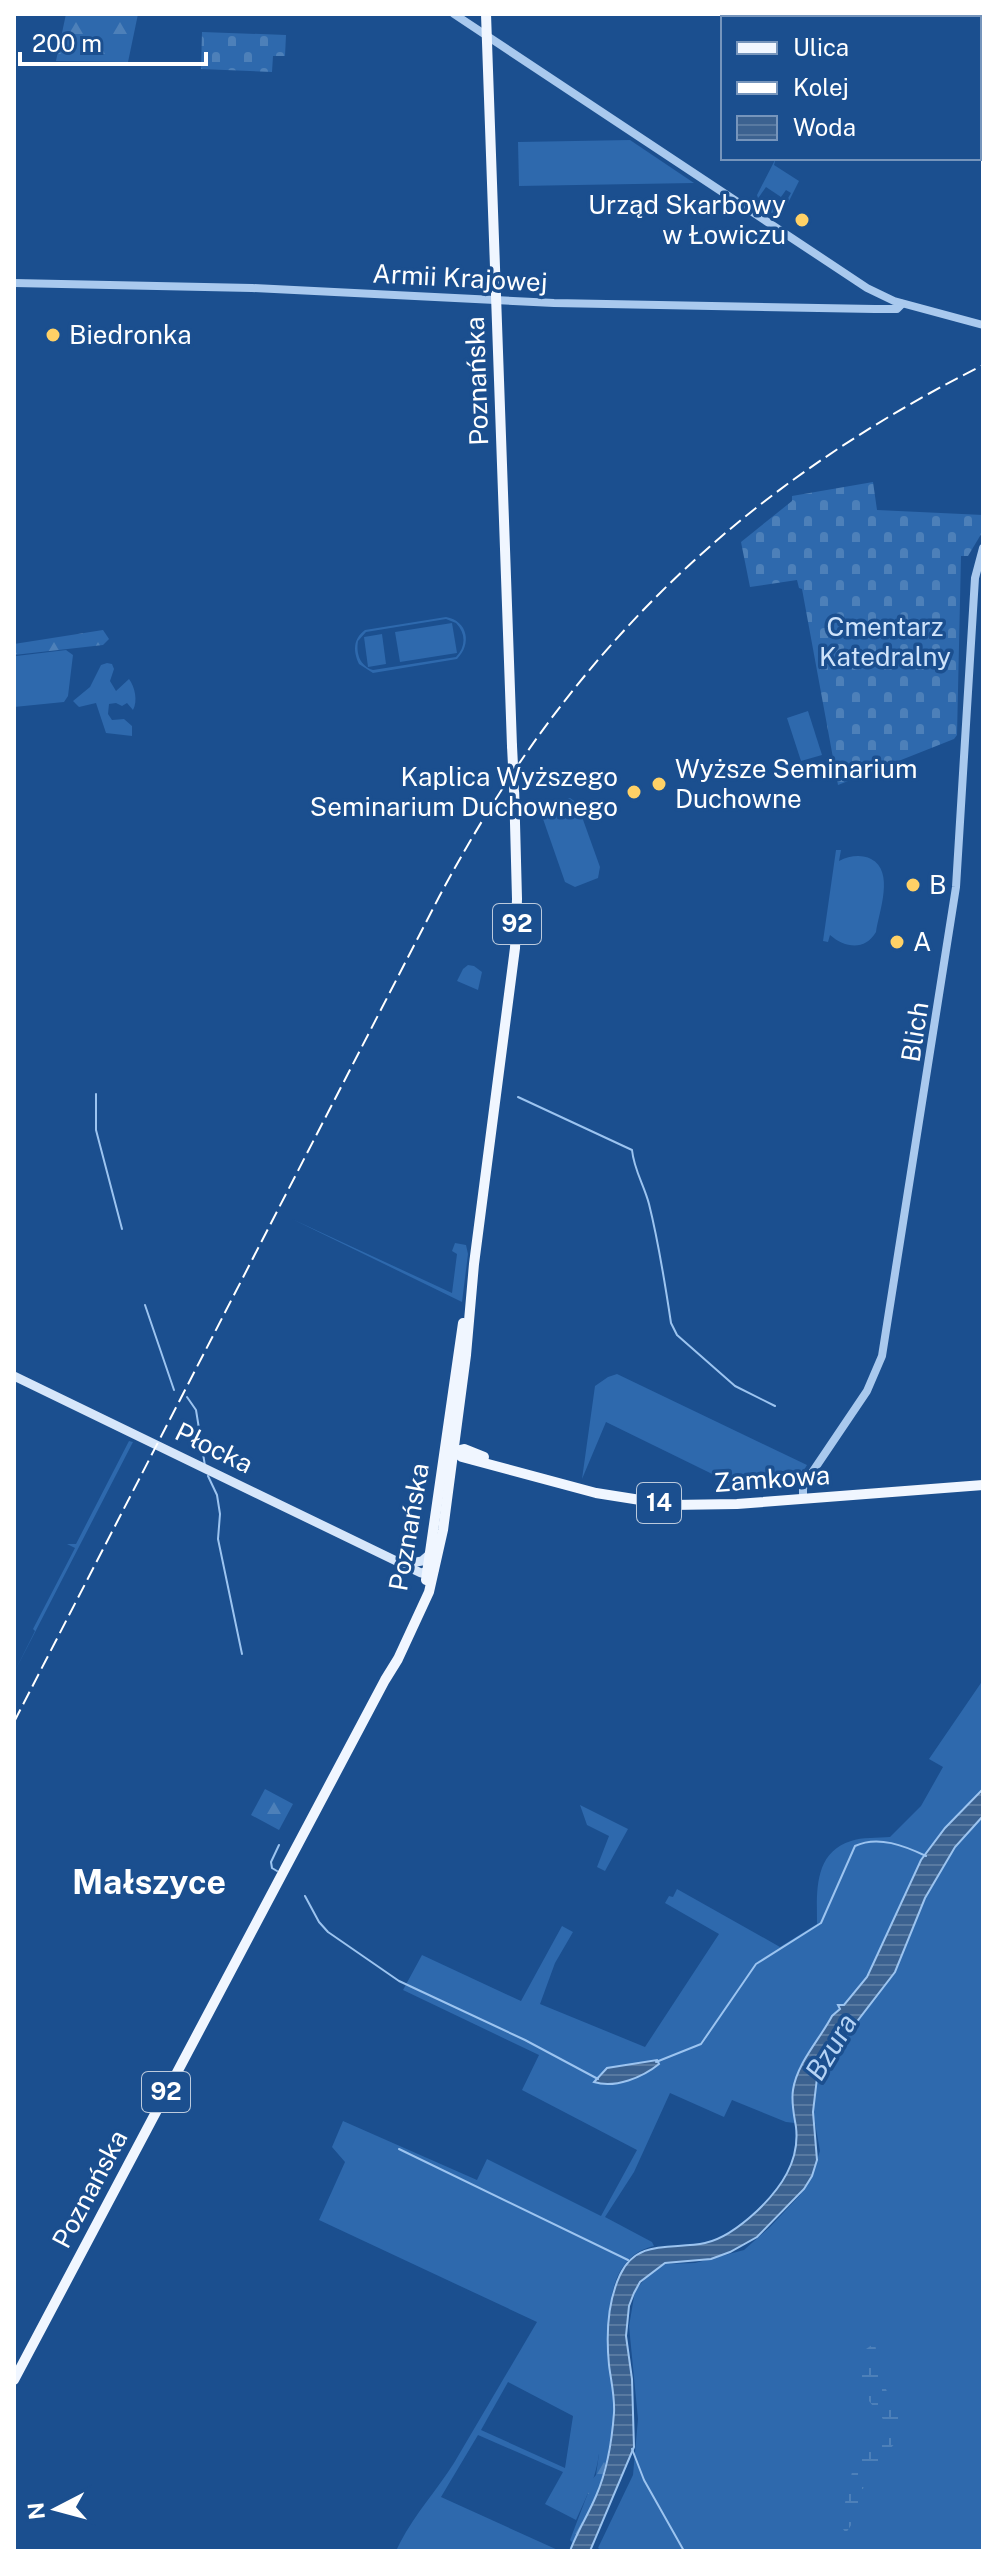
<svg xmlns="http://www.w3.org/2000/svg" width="997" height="2565" font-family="'Public Sans',sans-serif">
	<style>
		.grass { fill: #2e69ad; fill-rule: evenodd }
		.forest { fill: url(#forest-firs) }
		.wetland { fill: url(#wetland-marsh) }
		.cemetery { fill: url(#cemetery-stones) }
		.water { fill: url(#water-rules); stroke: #9cc4f0; stroke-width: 2 }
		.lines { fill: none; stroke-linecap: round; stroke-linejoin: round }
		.stream { stroke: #9cc4f0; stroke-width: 2 }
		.tertiary { stroke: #a9c9ee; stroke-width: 8 }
		.secondary { stroke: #d6e6fa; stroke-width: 9 }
		.primary { stroke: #f0f6ff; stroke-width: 10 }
		.rail { stroke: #fff; stroke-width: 2; stroke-dasharray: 14 6; stroke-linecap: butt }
		.primary-bridge { stroke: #f0f6ff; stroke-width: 10 }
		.poi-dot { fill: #ffd166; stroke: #1b4f8f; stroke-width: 3 }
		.labels { text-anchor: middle; stroke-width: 7; stroke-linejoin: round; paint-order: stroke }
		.shield { fill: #1b4f8f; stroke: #bbcadd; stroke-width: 2 }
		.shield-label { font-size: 24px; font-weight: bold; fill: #fff }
		.poi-label { font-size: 26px; fill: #fff; stroke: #1b4f8f; text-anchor: start }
		.street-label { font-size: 26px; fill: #fff; stroke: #1b4f8f }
		.park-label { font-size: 26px; fill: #cfe3fa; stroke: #1b4f8f }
		.water-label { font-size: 28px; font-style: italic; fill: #b5d3f5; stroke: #1b4f8f }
		.district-label { font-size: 34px; font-weight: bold; fill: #fff; stroke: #1b4f8f }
	</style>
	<defs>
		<pattern id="forest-firs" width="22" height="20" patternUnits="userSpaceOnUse" patternTransform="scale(2)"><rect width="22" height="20" fill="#2e69ad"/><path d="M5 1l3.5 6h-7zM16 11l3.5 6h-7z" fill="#4d80b9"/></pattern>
		<pattern id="wetland-marsh" width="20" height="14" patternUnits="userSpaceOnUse" patternTransform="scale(2)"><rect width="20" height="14" fill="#2e69ad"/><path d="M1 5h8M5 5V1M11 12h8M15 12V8" fill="none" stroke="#4d80b9"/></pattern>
		<pattern id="cemetery-stones" width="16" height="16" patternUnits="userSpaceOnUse" patternTransform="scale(2)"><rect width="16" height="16" fill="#2e69ad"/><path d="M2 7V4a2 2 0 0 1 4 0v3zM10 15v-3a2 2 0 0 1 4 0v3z" fill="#4d80b9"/></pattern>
		<pattern id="water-rules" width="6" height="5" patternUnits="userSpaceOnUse" patternTransform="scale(2)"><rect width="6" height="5" fill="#3c6290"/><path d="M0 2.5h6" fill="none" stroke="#597aa1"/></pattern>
	</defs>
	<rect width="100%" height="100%" fill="#1b4f8f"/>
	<g class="grass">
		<path d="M630,140L694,183L519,186L518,142Z"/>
		<path d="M776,158L774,165L799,181L779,221L776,219L791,193L786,190L781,197L766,187L759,197L774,207L773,218L762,210L757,195Z"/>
		<path d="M446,617C468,621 472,644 457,659L373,673L359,664C353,651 353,639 365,630ZM446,619L456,623C466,633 466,647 456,657L373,670C360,666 356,654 358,641L366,632Z"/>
		<path d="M452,623L457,653L400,662L395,632Z"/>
		<path d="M382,634L386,664L368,667L364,637Z"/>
		<path d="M66,650L73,655L68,696L64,702L14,707V652L16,656Z"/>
		<path d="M107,663L112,664L114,669L110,681L116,691L129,679C135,687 138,701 133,710L127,703L122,706L116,703L109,704L108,714L112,720L124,719L132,726V736L106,733L96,703L79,707L73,701L90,687L101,665Z"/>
		<path d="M808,711L822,755L801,761L787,718Z"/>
		<path d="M570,798L577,803L600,867L598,878L575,887L565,882L542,816L545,807Z"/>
		<path d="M836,850H841L839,861C849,856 861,854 871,859C895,871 879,912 876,932C865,951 845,948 830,935L828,942L823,941Z"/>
		<path d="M468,965L474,966L482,972L478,990L457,981L463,969Z"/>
		<path d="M292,1219L452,1293L457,1254L452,1251L455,1243L466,1245L468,1254L462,1302Z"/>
		<path d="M617,1374L807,1465L793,1489L749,1492L606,1422L582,1479L595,1386L608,1377Z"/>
		<path d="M129,1441L133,1442L14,1673L35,1631L33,1629L75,1548L67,1544H76Z"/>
		<path d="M983,1680V1789L962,1809L921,1860L867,1977L848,2001L832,2016L799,2068L793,2090L795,2123L786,2122L732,2100L724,2117L670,2093L634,2172L605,2217L652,2242L654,2246C591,2260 611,2360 614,2405C615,2421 610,2438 608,2454H599C596,2478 586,2498 576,2520L545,2504L563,2472L478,2435L441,2497L560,2551H396C411,2518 435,2493 454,2463L537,2322L319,2220L345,2162L332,2147L343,2121L477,2180L487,2159L601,2216L637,2150L522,2090L539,2055L403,1990L422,1955L521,2001L562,1926L573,1932L555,1963L540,2004L645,2047L719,1934L665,1903L669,1896L673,1897L677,1889L780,1947L817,1924C817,1893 813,1853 851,1841C862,1837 878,1838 890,1837L921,1806L943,1767L929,1759ZM508,2382L573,2416L565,2468L481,2430Z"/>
		<path d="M580,1805L628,1829L605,1871L597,1867L609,1836L587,1825Z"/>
		<path d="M983,1816V2551H603L598,2548L633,2475L638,2419L629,2326L635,2291L648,2275L664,2264L695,2263L744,2250L770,2227L800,2195L812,2175L820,2151L813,2112L817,2078L832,2054L895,1973L925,1898L955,1847Z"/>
	</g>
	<g class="forest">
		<path d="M66,14H138L128,62L56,61Z"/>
		<path d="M103,630L109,639L103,645L14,655V644Z"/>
		<path d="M265,1789L293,1804L279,1830L251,1815Z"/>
		<path d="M599,2454H608L607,2459L597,2495L573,2543L570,2540L588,2493L589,2483L596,2475Z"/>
	</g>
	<path class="wetland" d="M875,2343L880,2376L901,2422L899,2439L867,2474L855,2519L846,2533L840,2525L854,2463L873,2448L886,2423L869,2401L857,2379L863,2351Z"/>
	<g class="cemetery">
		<path d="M202,32L286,35L285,56H273L272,72L201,69Z"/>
		<path d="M873,482L877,510L983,515V531L968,556H961L957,735L954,739L838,785L802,589L799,588L797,580L750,587L741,542L792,501V496Z"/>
	</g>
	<g class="water">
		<path d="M983,1789V1816L955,1847L925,1898L895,1972L832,2054L817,2078L813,2112L817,2160L812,2176L804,2189L757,2237L730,2252L711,2259L665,2263L640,2282L634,2293L629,2306L626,2336L632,2379L634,2447L590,2551H570C577,2532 588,2515 596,2496C607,2471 612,2440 614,2413C615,2397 611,2381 609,2365C606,2334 607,2303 620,2275C637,2238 673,2250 705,2243C724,2239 743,2224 757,2211C781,2188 800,2161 796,2127C794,2115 791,2102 793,2090C797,2063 820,2039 832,2016L840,2009L838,2005H844L867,1977L874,1962L921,1860L945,1828Z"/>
		<path d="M657,2060L659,2064C643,2077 615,2089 594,2082L607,2068Z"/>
	</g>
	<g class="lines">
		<g class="stream">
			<path d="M96,1094V1130L122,1229"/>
			<path d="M518,1097L632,1150C634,1170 644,1185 649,1204C659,1244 665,1283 671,1323L677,1335L735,1386L775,1406"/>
			<path d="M145,1305L174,1390"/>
			<path d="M187,1397L196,1410L205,1466"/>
			<path d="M208,1476L217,1495L220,1514L218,1539L242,1654"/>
			<path d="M277,1871L272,1868L271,1862L279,1845"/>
			<path d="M305,1896L319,1922L328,1932L399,1981L525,2040L598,2079"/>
			<path d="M656,2062L701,2044L756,1964L821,1923L855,1846C878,1835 905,1846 926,1856"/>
			<path d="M399,2149L628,2260"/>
			<path d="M632,2449L644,2480L684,2551"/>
		</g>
		<g class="tertiary">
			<path d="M454,14L867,288L894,301L983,325"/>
			<path d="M14,283L252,288L554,303L875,309H897L902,304"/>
			<path d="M803,1499V1488L807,1480L867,1391L882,1356L956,887L975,578L983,548"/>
		</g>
		<g class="secondary">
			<path d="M14,1376L421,1573L434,1570"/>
			<path d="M410,1563L422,1561L429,1555"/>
		</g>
		<g class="primary">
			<path d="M486,14L512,746"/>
			<path d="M453,1450L462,1457L596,1493L672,1505L737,1504L983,1485"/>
			<path d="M451,1452L464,1449L484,1457"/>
			<path d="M426,1580L463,1323"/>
			<path d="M14,2380L385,1680L398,1659L429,1592L443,1530L466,1355L474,1264L515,948L517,899L514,785"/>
		</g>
		<path class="rail" d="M14,1722L439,897C569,652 736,490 983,365"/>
		<path class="primary-bridge" d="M512,746L514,785"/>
	</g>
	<g class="poi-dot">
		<circle cx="802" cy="220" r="8"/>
		<circle cx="53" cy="335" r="8"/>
		<circle cx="659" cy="784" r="8"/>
		<circle cx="634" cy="792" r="8"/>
		<circle cx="913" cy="885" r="8"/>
		<circle cx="897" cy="942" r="8"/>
	</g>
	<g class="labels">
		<g class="shield">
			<rect x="493" y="904" width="48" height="40" rx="6"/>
			<rect x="637" y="1483" width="44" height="40" rx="6"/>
			<rect x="142" y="2072" width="48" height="40" rx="6"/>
		</g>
		<g class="shield-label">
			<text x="517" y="932">92</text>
			<text x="659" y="1511">14</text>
			<text x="166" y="2100">92</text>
		</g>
		<g class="poi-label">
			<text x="786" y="214" text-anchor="end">Urząd Skarbowy<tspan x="786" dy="30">w Łowiczu</tspan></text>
			<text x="69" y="344">Biedronka</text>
			<text x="675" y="778">Wyższe Seminarium<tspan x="675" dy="30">Duchowne</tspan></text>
			<text x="618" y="786" text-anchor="end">Kaplica Wyższego<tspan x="618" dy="30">Seminarium Duchownego</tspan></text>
			<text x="929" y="894">B</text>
			<text x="913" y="951">A</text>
		</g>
		<g class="street-label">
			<text transform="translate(460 278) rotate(3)" y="9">Armii Krajowej</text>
			<text transform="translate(477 381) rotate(-92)" y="9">Poznańska</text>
			<text transform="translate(915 1032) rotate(-81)" y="9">Blich</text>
			<text transform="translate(214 1448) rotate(26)" y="9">Płocka</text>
			<text transform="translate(772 1479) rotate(-4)" y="9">Zamkowa</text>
			<text transform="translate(409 1527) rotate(-80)" y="9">Poznańska</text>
			<text transform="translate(90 2189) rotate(-62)" y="9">Poznańska</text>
		</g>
		<g class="park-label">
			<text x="885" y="636">Cmentarz<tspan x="885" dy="30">Katedralny</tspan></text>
		</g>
		<g class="water-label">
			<text transform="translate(831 2047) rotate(-59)" y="10">Bzura</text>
		</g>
		<g class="district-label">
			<text x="149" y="1894">Małszyce</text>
		</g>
	</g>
	<rect width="997" height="2565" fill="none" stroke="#ffffff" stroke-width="32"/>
	<rect x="721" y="16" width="260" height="144" fill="#1b4f8f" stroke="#7695bc" stroke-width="2"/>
	<rect x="737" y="42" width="40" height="12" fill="#f0f6ff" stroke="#7695bc" stroke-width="2"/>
	<text x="793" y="56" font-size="24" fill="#ffffff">Ulica</text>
	<rect x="737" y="82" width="40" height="12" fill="#ffffff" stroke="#7695bc" stroke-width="2"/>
	<text x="793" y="96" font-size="24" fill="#ffffff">Kolej</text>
	<rect x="737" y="116" width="40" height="24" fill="url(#water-rules)" stroke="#7695bc" stroke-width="2"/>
	<text x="793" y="136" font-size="24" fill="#ffffff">Woda</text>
	<g transform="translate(56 2509) rotate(264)" stroke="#1b4f8f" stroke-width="6" paint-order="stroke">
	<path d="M0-6L14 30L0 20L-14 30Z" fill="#ffffff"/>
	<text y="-12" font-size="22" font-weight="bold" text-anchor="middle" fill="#ffffff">N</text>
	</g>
	<path d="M20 52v12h186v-12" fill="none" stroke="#ffffff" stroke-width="4"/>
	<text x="32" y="52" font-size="24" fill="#ffffff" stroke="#1b4f8f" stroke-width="6" paint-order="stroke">200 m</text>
</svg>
